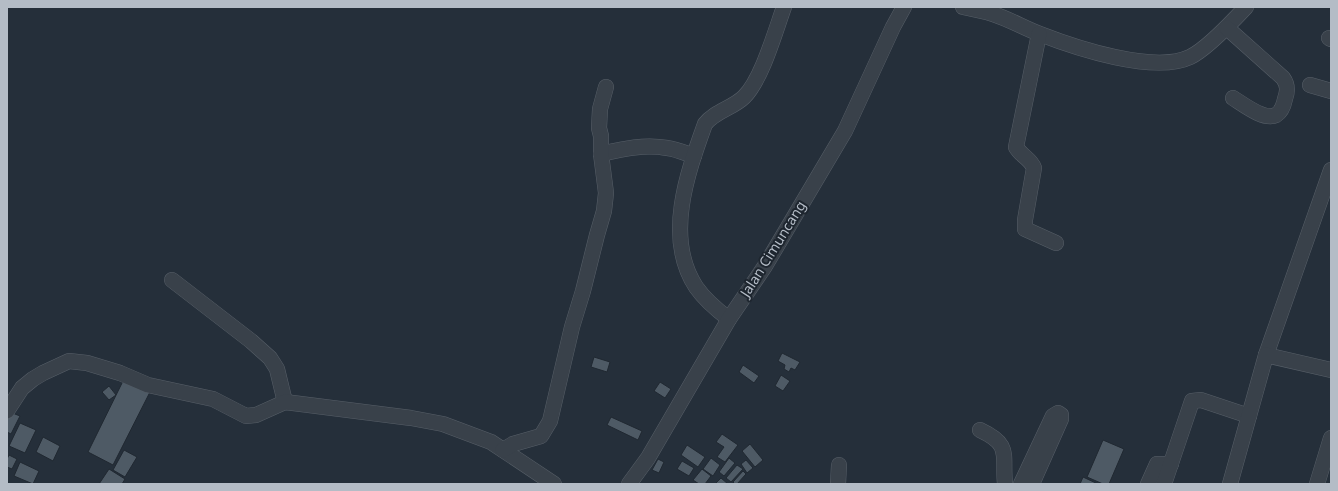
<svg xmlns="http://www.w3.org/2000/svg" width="1338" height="491" font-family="'Noto Sans',sans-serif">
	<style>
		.building { fill: #4e5a65; stroke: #202831 }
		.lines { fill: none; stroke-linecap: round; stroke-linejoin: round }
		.minor-casing { stroke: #575f68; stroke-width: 16 }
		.minor { stroke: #39414a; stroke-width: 15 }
		.labels { text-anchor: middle; stroke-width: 4; stroke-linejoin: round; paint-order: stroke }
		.street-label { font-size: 14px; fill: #b4bcc6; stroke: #1e262f }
	</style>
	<rect width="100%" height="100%" fill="#252f3a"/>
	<g class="building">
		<path d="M782,353L800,362L795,370L791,368L789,372L784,369L785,365L778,361Z"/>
		<path d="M594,357L610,362L607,372L591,367Z"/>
		<path d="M743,365L759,376L754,383L739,372Z"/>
		<path d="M781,375L790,381L783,391L775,386Z"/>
		<path d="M124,379L150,392L113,465L88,452Z"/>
		<path d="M660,382L671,389L665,398L654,391Z"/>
		<path d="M109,386L116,395L109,400L102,392Z"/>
		<path d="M10,412L20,416L11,434L7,432V418Z"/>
		<path d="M611,417L642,431L638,440L607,425Z"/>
		<path d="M20,423L36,430L25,453L9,446Z"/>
		<path d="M722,434L738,445L725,462L717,457L724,447L716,442Z"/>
		<path d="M43,437L60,446L53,461L36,452Z"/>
		<path d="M1103,440L1124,449L1109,484H1103L1087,477Z"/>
		<path d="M750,444L763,460L755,467L742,451Z"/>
		<path d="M687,445L705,457L698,467L681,455Z"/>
		<path d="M124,450L137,457L125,477L113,470Z"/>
		<path d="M9,455L17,459L12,469L7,467V459Z"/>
		<path d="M711,458L720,465L713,476L703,469Z"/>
		<path d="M729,458L735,463L724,476L719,472Z"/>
		<path d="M658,459L664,462L659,473L652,470Z"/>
		<path d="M746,460L753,468L747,473L741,464Z"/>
		<path d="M682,461L694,468L689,476L677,469Z"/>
		<path d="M20,462L39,471L33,484L14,476Z"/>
		<path d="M737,465L743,469L731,482L726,478Z"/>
		<path d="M109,469L125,479L122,484H99Z"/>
		<path d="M702,469L711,476L705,484H699L693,480Z"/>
		<path d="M743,471L746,474L737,484H735L733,482Z"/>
		<path d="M1083,477L1098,484H1080Z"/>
		<path d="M721,478L728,484H715Z"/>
	</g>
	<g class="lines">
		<defs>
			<g id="minor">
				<path d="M963,7C973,9 983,11 993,14C1009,19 1024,28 1040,34C1076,48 1154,74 1190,57C1207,49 1233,21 1246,7"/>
				<path d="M1227,28L1283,78C1288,85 1288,91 1285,99C1284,104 1281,112 1276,115C1264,121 1243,104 1233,98"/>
				<path d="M1039,34L1016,147C1021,156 1031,159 1034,168L1025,220V229L1056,243"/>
				<path d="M1329,38L1331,39"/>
				<path d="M1310,85L1331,91"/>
				<path d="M601,154C623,149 644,144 667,148C676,149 685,153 694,156"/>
				<path d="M172,280L251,341L270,358L277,369L285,402"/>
				<path d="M729,319C717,310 705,300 696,287C664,238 687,174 705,124C715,111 733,108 744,97C762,79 775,32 784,7"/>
				<path d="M1266,355L1331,170"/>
				<path d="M7,411L22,388L33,379L43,373L69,361L87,363L120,373L148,385L213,399L246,416L256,415L285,402L411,418L443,424L491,442L554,484"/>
				<path d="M980,430C1012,445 1002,454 1005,484"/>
				<path d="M503,450L513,444L541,436L550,421L572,327L583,291L597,235L604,211L606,193L601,154V136L599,128L600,109L606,87"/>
				<path d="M629,484L648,458L729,319L765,266L845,131L893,27L904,7"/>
				<path d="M838,484L839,465"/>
				<path d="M1021,484L1053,416L1058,413L1061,415V419L1032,484"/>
				<path d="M1148,484L1157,464H1171"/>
				<path d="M1164,484L1192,401L1201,400L1249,416"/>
				<path d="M1230,484L1266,355L1331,370"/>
				<path d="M1317,484L1331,438"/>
			</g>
		</defs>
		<use href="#minor" class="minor-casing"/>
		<use href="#minor" class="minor"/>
	</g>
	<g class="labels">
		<g class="street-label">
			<text transform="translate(773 249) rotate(-58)" y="5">Jalan Cimuncang</text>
		</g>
	</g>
	<rect width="1338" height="491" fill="none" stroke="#b4bcc6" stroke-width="16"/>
</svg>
